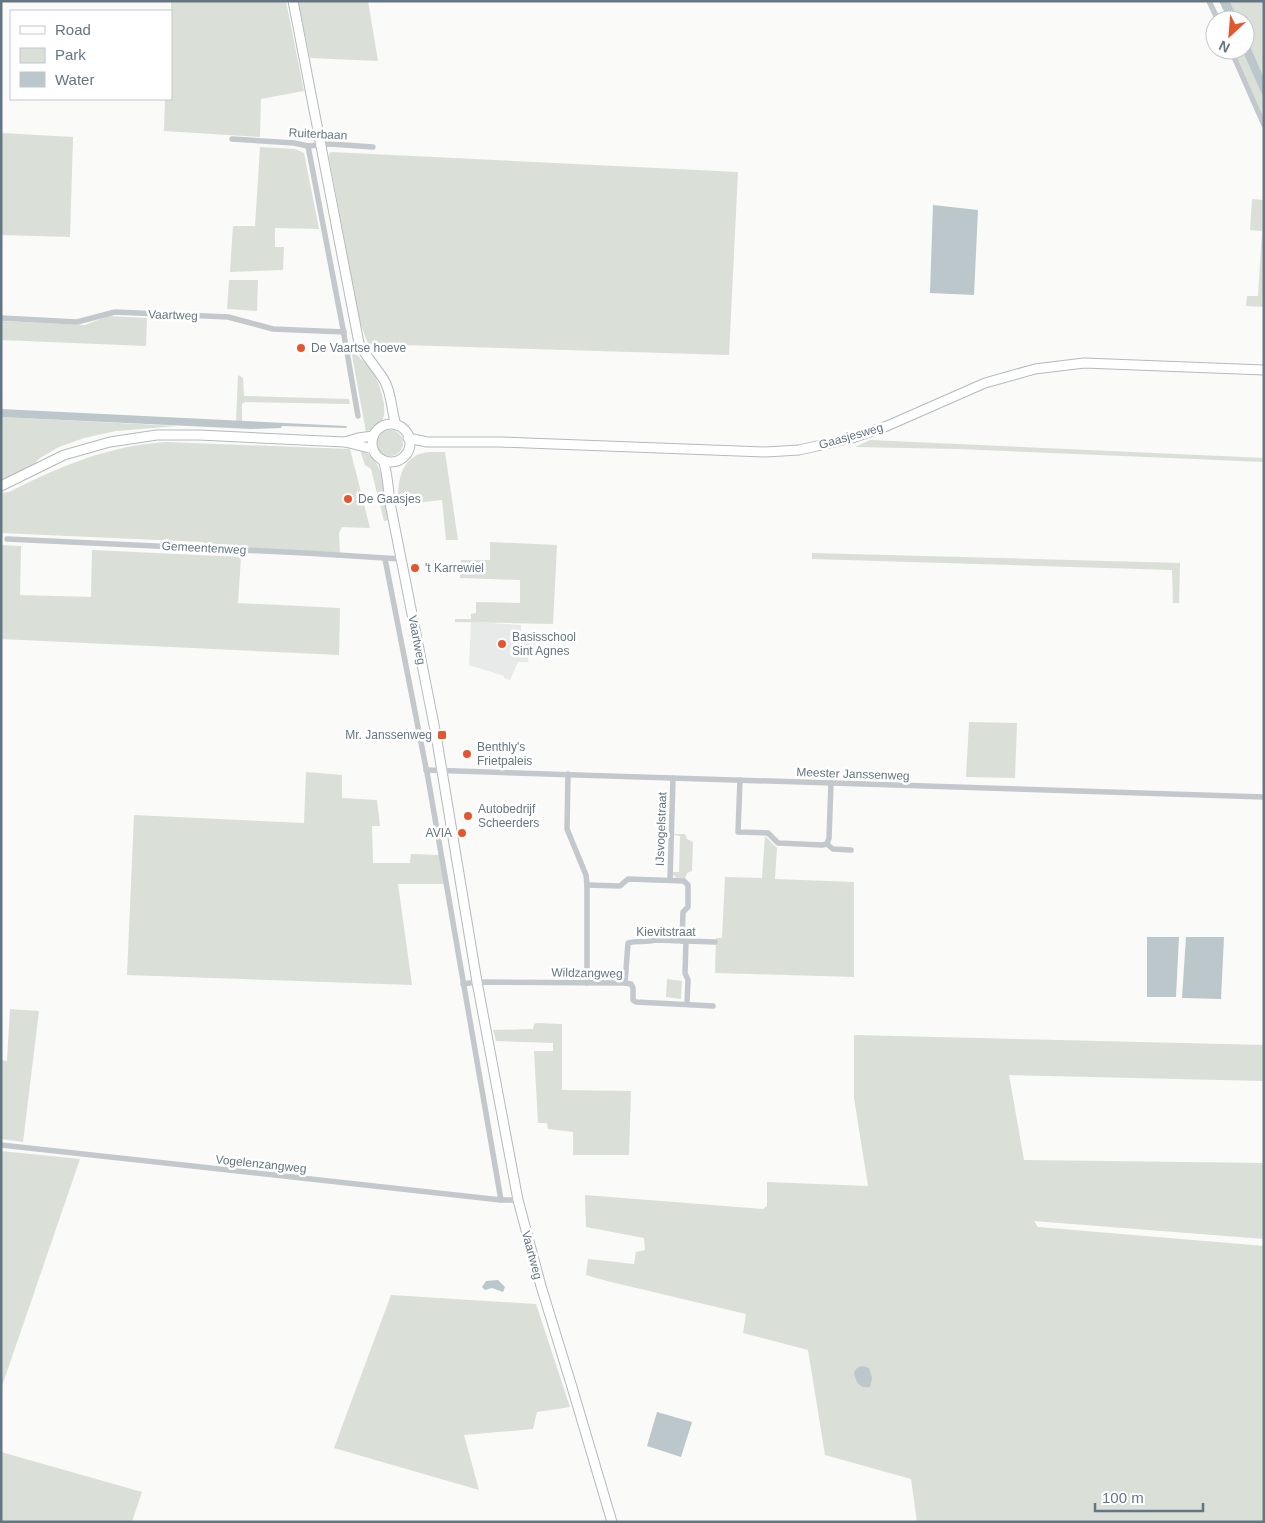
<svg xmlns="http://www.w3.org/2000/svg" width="1265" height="1523" font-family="Helvetica,sans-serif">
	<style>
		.built { fill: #e8e9e9 }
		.green { fill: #dadfd7 }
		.water { fill: #bbc7cb }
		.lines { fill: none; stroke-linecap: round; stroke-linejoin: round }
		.secondary-casing { stroke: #b3babf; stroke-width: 11 }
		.street { stroke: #c3c8cc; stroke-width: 5.5 }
		.secondary { stroke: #fff; stroke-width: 9 }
		.poi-dot { fill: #e4572e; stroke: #fff; stroke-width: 2 }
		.labels { text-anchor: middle; stroke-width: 5; stroke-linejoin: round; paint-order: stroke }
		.street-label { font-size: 12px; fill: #657683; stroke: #fff }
		.poi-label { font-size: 12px; fill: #657683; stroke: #fff; text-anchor: start }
	</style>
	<rect width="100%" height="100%" fill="#fafaf8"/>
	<path class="built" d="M471,622L521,625V636H534V652H529L528,662H518L510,680L504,678V676L469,665Z"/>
	<g class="green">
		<path d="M171,1H286L304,91L261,99L260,137L164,131L165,99H171Z"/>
		<path d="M298,1H368L378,61L310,58Z"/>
		<path d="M1230,1H1264V78L1245,34V20H1238Z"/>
		<path d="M1234,50H1242L1264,99V118Z"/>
		<path d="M1,133L73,137L70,237L1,235Z"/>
		<path d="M260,147L295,149L304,153L319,229L275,228V247H284L283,270L230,272L233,226H255Z"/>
		<path d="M331,152L738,172L729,355L368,344L360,322L329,157V154Z"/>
		<path d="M1252,199L1264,200V307L1246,306L1247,296H1258L1262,231L1250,230Z"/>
		<path d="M229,280H258L257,311L227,309Z"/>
		<path d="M108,316L147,318L146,346L1,340V321L85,325Z"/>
		<path d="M351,350C358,356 367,364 373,372C379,383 389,409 382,421C379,426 372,429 366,432Z"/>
		<path d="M238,375L243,378L244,396L349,399L350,404L245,402L242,404V422H236Z"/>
		<path d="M1,417L178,426L116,431L84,438L59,447L40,458L32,466L1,481Z"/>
		<circle cx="390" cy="443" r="13"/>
		<path d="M870,440L1243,457L1264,458V462L958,449L855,447Z"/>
		<path d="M166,442L350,449L370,528L342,527L339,533L340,553L207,547L203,542L1,533V493L9,492C61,466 107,446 166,442Z"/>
		<path d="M360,450C386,458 385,498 389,520L384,521L371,469L365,465Z"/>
		<path d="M445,452L458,540H446L442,500L398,505C398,487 398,465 417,455C425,451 436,452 445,452Z"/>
		<path d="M490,542L557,545L553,624L455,622V619H471V614L476,613V602L520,603V580L460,578L461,560H490Z"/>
		<path d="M1,545L21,546L20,595L91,597L92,550L241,557L238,603L340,608L339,655L1,639Z"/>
		<path d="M812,553L1180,563L1179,603H1173L1172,570L812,559Z"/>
		<path d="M969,722L1017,723L1015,778L966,777Z"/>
		<path d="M306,772L342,775V798L377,800L380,826H372L373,863H410L411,854L439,855L444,884H398L412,985L127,975L134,815L304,823Z"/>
		<path d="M674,834H685L687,839L693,842L692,871L687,873L685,879L677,878L673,875L672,872H679L680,836L674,835Z"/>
		<path d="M765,836L777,848L775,879L854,882V977L715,973L716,938H722L725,877L762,878Z"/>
		<path d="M667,979L682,981L681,999L666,997Z"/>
		<path d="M10,1009L39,1011L23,1142L1,1139V1060L7,1061Z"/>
		<path d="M537,1023L562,1024V1090L631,1091L629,1155H573V1132L548,1129L547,1123H538L534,1051H553V1043L496,1041L493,1030L533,1029L534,1024Z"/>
		<path d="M854,1035L1264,1045V1081L1009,1075L1024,1160L1264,1163V1239L1034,1221L1038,1227L1264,1246V1522H917L911,1479L825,1455L808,1350L743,1333L746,1314L607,1281L586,1275L588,1259L634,1264L636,1252L645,1250L644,1238L586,1227L585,1195L763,1209L767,1206V1182L868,1186L854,1098Z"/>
		<path d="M1,1151L80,1159L1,1389Z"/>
		<path d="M391,1295L536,1304L570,1407L537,1412L533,1429L464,1435L479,1490L334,1448Z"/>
		<path d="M1,1452L142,1492L132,1522H1Z"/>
	</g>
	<g class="water">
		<path d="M1219,1H1230L1238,20H1228Z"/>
		<path d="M1245,34L1264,78V99L1242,50H1245Z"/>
		<path d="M933,205L978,210L974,295L930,293Z"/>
		<path d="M1,409L346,426L347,428L282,426L281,428L251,429L1,417Z"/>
		<path d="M1147,937H1179L1176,997H1147Z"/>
		<path d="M1186,937H1224L1221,999L1182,998Z"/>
		<path d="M498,1280L505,1287L503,1292L492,1288L485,1290L482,1287L486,1281Z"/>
		<path d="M862,1366L869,1368L872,1378L870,1387C859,1388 856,1383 854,1372L857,1368Z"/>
		<path d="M657,1412L692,1422L681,1457L647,1446Z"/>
	</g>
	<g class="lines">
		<defs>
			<g id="secondary">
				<path d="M293,1L359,343C366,357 376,367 384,380C392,393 391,410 396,425"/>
				<circle cx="391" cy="443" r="19"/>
				<path d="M408,438L427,442H500L766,452L799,450L852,438L887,426L985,383L1035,369L1084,363L1264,370"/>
				<path d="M345,442L358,438L373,436"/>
				<path d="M383,460C388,474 388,489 390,503L436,735L477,982L518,1200L541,1286L572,1387L612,1522"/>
				<path d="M1,486L64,455L110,442L157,435H199L345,442L373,449"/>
			</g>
		</defs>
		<use href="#secondary" class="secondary-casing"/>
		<g class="street">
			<path d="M1209,1L1218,20"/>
			<path d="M1231,50L1264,125"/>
			<path d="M232,139L294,143L308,146L330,144L373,147"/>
			<path d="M308,146L343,329L358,416"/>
			<path d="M1,318L77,322L115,312L228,317L273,329L344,332"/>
			<path d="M7,539L305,553L401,559"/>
			<path d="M385,559L428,778L501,1200"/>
			<path d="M426,770L1264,797"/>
			<path d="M568,774L567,829L586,875L587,885V983"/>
			<path d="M740,780L738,832L768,833L778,843L822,845L827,844L829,838L831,783"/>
			<path d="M827,844L833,849L851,850"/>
			<path d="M670,880L673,778"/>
			<path d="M587,885L620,886L628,879L684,881L688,885V907L683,912L682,941"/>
			<path d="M686,941L685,973L688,980L687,1004"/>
			<path d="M625,983L628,943C637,940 646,943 655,940L715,942"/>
			<path d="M463,984L477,982L625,983L631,984L633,988V1000L636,1002L713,1006"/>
			<path d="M1,1145L501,1200H518"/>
		</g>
		<use href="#secondary" class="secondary"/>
	</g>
	<g class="poi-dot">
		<circle cx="301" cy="348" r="5"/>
		<circle cx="348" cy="499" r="5"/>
		<circle cx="415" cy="568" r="5"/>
		<circle cx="502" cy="644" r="5"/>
		<rect x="437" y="730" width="10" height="10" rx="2.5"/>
		<circle cx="467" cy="754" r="5"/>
		<circle cx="468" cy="816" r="5"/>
		<circle cx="462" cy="833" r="5"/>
	</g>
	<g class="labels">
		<g class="street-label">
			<text transform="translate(318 134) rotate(3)" y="4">Ruiterbaan</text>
			<text transform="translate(173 315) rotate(2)" y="4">Vaartweg</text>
			<text transform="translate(851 436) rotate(-16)" y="4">Gaasjesweg</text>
			<text transform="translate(204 548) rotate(3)" y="4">Gemeentenweg</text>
			<text transform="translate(417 640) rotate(79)" y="4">Vaartweg</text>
			<text transform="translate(853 774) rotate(2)" y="4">Meester Janssenweg</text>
			<text transform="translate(661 829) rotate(-88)" y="4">IJsvogelstraat</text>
			<text x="666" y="936">Kievitstraat</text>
			<text transform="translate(587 973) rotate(1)" y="4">Wildzangweg</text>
			<text transform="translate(261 1164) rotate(6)" y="4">Vogelenzangweg</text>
			<text transform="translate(532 1255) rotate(75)" y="4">Vaartweg</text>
		</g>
		<g class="poi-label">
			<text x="311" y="352">De Vaartse hoeve</text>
			<text x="358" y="503">De Gaasjes</text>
			<text x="425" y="572">'t Karrewiel</text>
			<text x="512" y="641">Basisschool<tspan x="512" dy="14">Sint Agnes</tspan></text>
			<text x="432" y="739" text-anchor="end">Mr. Janssenweg</text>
			<text x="477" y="751">Benthly's<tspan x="477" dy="14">Frietpaleis</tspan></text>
			<text x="478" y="813">Autobedrijf<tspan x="478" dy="14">Scheerders</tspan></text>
			<text x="452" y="837" text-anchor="end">AVIA</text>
		</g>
	</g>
	<rect width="1265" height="1523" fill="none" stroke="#657683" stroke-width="5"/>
	<rect x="10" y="10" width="162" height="90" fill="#ffffff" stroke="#c1c8cd"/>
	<rect x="20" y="26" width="25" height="8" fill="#ffffff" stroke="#c1c8cd"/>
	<text x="55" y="35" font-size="15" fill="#657683">Road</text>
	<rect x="20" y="48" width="25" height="15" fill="#dadfd7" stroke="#c1c8cd"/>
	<text x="55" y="60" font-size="15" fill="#657683">Park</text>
	<rect x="20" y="72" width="25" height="15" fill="#bbc7cb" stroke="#c1c8cd"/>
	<text x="55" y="85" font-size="15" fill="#657683">Water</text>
	<g transform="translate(1230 35) rotate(206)"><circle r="24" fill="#ffffff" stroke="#c1c8cd"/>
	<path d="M0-4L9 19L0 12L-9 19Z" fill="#e4572e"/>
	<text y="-8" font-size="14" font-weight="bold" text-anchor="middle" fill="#657683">N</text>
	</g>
	<path d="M1095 1503v8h108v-8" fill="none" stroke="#657683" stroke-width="2.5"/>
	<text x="1102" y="1503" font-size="15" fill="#657683" stroke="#ffffff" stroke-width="4" paint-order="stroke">100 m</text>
</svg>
